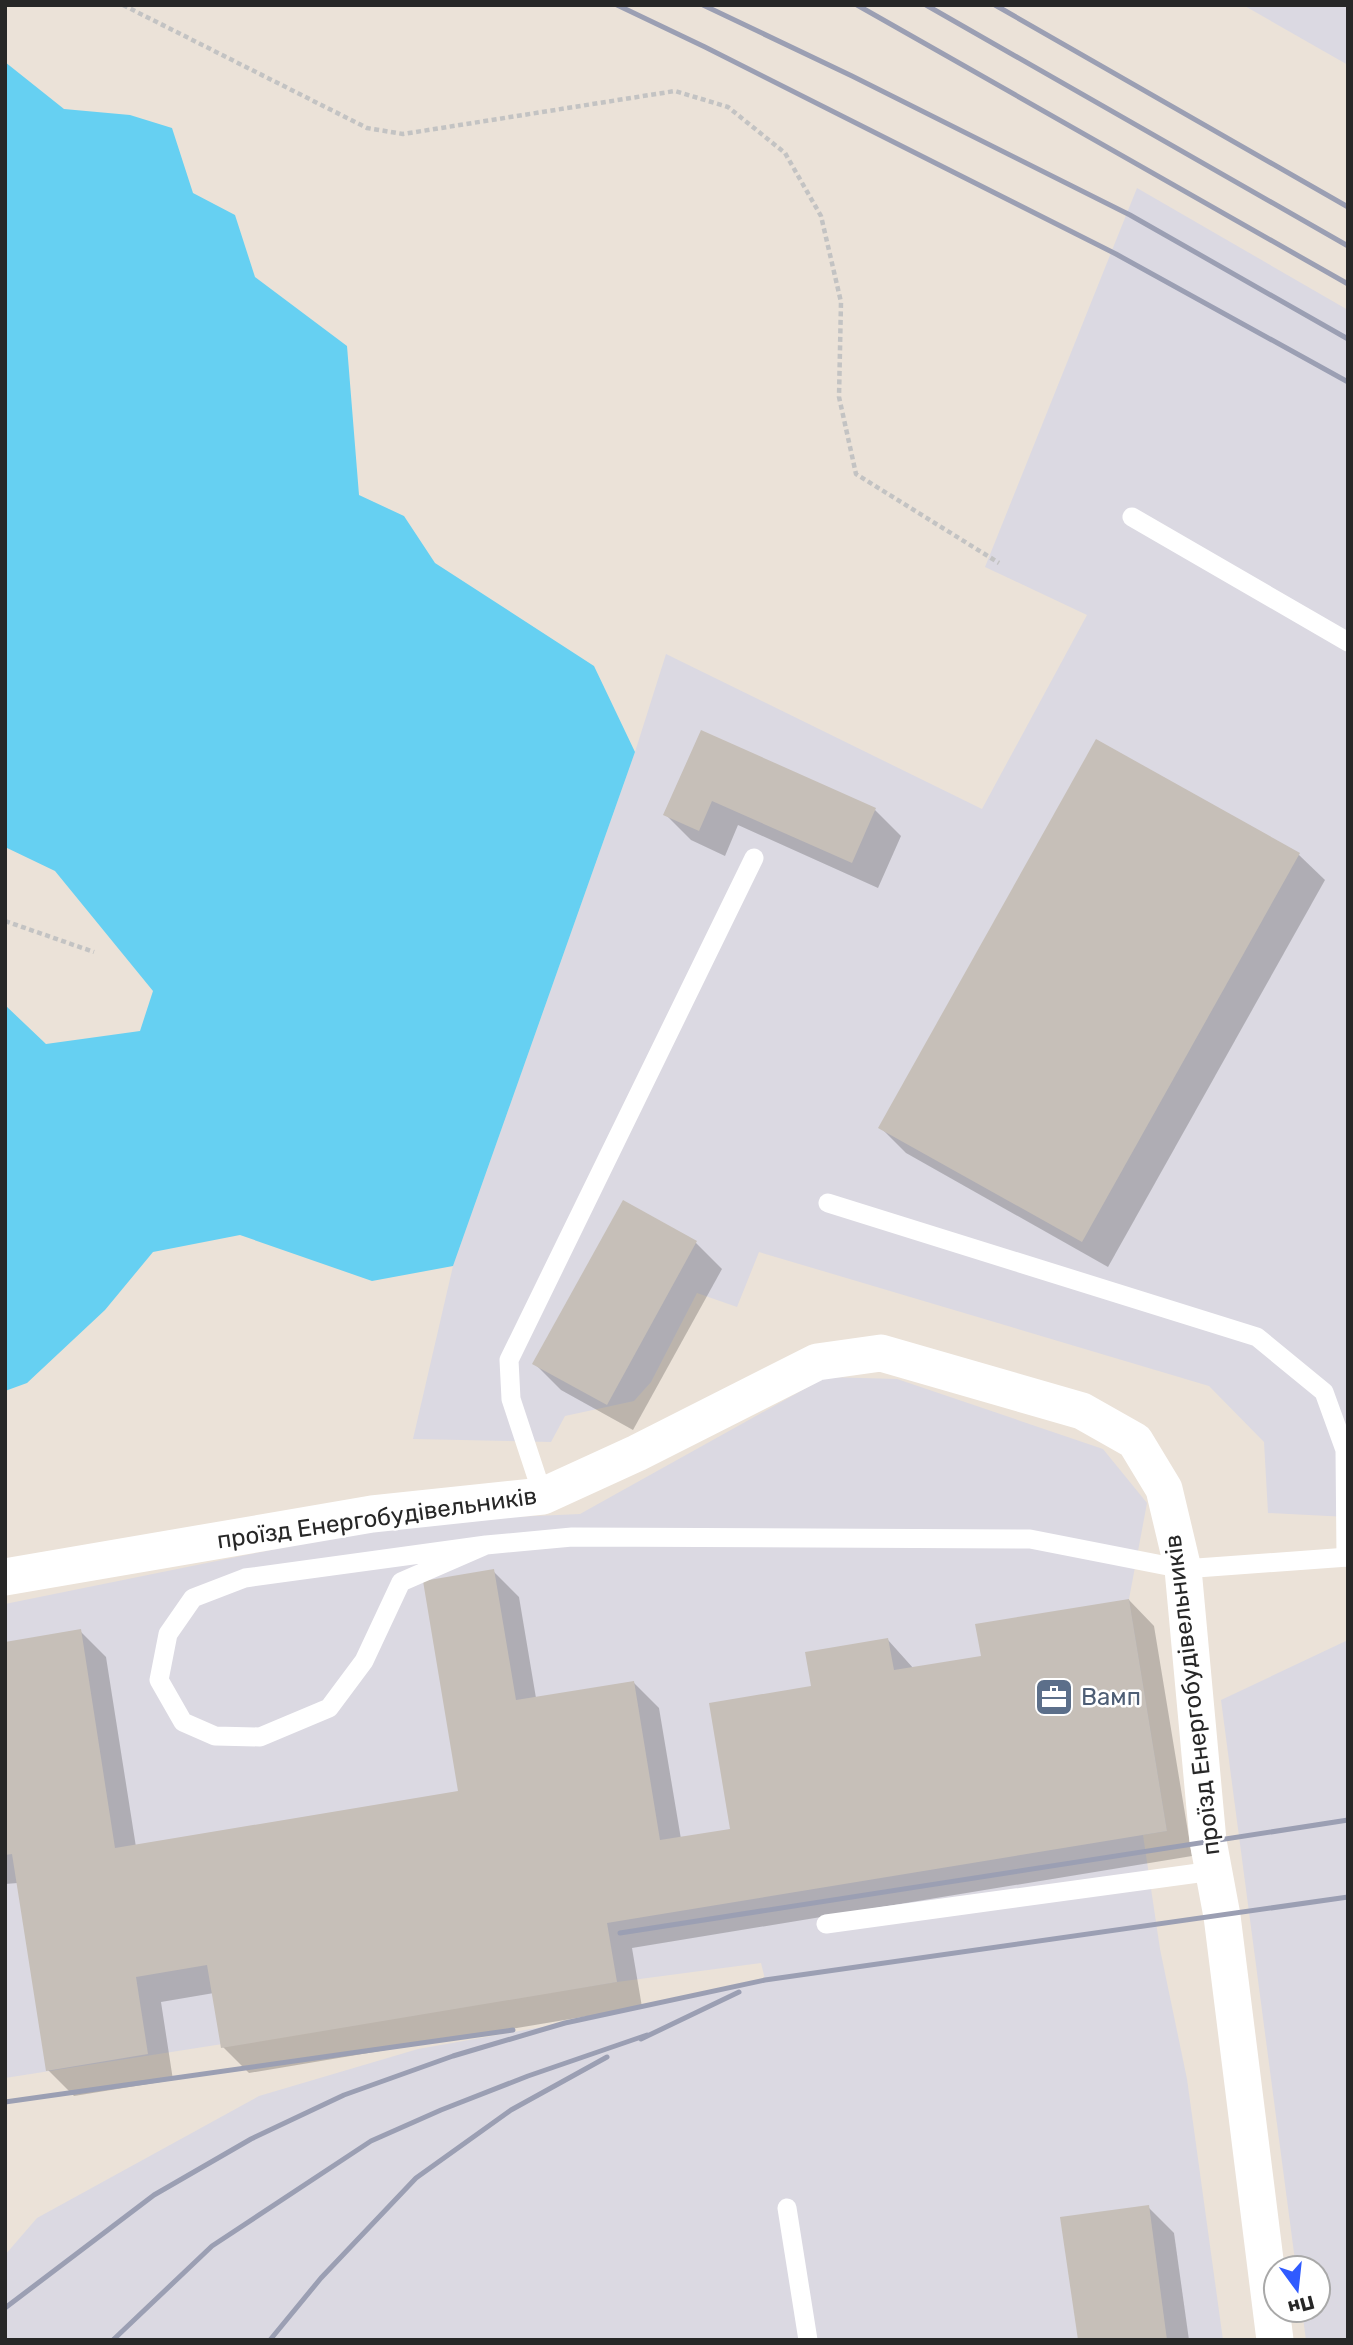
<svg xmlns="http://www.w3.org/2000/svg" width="1353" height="2345" font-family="Rubik,sans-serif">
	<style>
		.industrial { fill: #dbd9e2 }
		.water { fill: #66d0f2 }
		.shadow { fill: #0003 }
		.building { fill: #c6bfb8 }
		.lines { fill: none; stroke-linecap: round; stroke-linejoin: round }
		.path { stroke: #c3c3c3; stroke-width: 4.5; stroke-dasharray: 5 3.5; stroke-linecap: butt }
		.lane { stroke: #fff; stroke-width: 19 }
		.street { stroke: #fff; stroke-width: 37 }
		.rail { stroke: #9b9fb3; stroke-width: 5 }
		.labels { text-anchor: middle; stroke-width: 5; stroke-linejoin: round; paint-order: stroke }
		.street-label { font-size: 24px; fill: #272727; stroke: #fff }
		.service-label { font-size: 24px; fill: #4e5e75; stroke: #fff; text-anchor: start }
	</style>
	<rect width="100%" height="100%" fill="#ebe2d8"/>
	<g class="industrial">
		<path d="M1243,5H1348V65Z"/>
		<path d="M1137,188L1348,310V1517L1268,1513L1264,1442L1209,1386L759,1252L737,1307L697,1293L651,1382L634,1401L565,1416L551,1442L413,1439L453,1266L635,752L666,654L982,809L1087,615L985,567Z"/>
		<path d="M826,1377L897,1379L1103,1449L1147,1503L1129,1599L1167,1831L1143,1835L1160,1949L1187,2079L1223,2340H5V2255L37,2218L259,2096L418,2049L565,2023L765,1979L761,1963L617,1982L5,2078V1604L409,1522L580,1514Z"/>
		<path d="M1348,1640V2340H1306L1302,2310H1318V2268H1296L1221,1700Z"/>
	</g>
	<path class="water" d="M5,62L64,109L130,115L172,128L193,193L235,215L255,277L347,346L359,495L404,516L435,563L594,666L635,752L453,1266L372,1281L240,1235L153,1252L105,1310L27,1383L5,1391V1005L46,1044L140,1031L153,991L55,871L5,847Z"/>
	<g class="shadow">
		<path d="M702,732L875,810L901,836L878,888L738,825L725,856L691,840L665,814Z"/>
		<path d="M1097,742L1299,855L1325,880L1108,1267L906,1153L880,1127Z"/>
		<path d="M624,1203L696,1243L722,1269L633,1430L561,1390L535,1364Z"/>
		<path d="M493,1571L519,1597L536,1698L633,1682L659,1708L681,1839L732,1830L813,1687L888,1640L914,1669L983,1657L1129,1600L1154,1626L1192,1856L632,1948L642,2007L249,2073L223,2047L214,1993L161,2002L173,2080L74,2096L48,2070L18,1883L5,1884V1643L80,1631L106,1657L136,1847L460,1792Z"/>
		<path d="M1148,2207L1174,2233L1189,2340H1079Z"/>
	</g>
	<g class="building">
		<path d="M701,730L876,808L852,863L712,801L699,831L663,815Z"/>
		<path d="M1096,739L1300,853L1082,1242L878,1128Z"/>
		<path d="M623,1200L697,1241L607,1405L532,1364Z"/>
		<path d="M494,1569L516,1700L634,1681L660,1840L730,1829L709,1703L811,1686L805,1652L888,1638L894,1670L981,1656L975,1624L1129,1599L1167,1831L607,1923L617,1982L221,2048L207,1965L136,1977L148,2054L46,2071L12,1854L5,1855V1642L81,1629L115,1848L458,1791L423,1581Z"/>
		<path d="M1149,2205L1167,2340H1078L1060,2217Z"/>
	</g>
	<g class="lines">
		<g class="path">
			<path d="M123,5L367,128L403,134L675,91L728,107L785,153L821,216L841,302L839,397L856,474L999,563"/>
			<path d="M5,921L94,952"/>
		</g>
		<g class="lane">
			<path d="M1132,517L1348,642"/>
			<path d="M828,1203L1257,1337L1324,1392L1345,1450L1346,1557"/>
			<path d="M543,1496L511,1399L509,1360L754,858"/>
			<path d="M486,1545L245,1578L193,1598L168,1634L159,1680L183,1722L215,1736L260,1737L329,1708L364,1661L401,1582L486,1545L572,1537L1030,1539L1183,1569L1348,1557"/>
			<path d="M826,1924L1213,1871"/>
			<path d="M787,2208L808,2340"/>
		</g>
		<path class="street" d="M5,1577L372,1514L543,1496L637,1453L817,1362L881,1353L1082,1411L1135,1441L1164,1489L1183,1569L1208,1841L1222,1916L1275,2340"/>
		<g class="rail">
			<path d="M617,5L705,47L1116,254L1348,382"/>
			<path d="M703,5L852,76L1130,215L1348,339"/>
			<path d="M857,5L1348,284"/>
			<path d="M926,5L1348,246"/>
			<path d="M995,5L1348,207"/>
			<path d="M620,1933L1348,1820"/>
			<path d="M641,2039L739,1992"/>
			<path d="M5,2102L513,2030"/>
			<path d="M5,2308L154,2195L251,2139L344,2095L453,2056L565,2023L765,1980L1348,1897"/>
			<path d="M113,2340L212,2246L371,2141L441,2110L528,2076L647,2035"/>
			<path d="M270,2340L321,2278L416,2178L511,2110L607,2057"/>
		</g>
	</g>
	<defs>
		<symbol id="office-square" viewBox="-11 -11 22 22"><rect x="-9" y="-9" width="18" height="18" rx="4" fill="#5c6f8a" stroke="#fff"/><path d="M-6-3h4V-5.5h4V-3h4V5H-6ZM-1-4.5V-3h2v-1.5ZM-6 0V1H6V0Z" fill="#fff"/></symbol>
	</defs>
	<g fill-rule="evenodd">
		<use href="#office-square" x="1032" y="1675" width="44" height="44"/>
	</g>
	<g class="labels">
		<g class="street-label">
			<text transform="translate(377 1518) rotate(-8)" y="8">проїзд Енергобудівельників</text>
			<text transform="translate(1192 1695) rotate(-97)" y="8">проїзд Енергобудівельників</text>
		</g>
		<g class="service-label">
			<text x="1081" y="1705">Вамп</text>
		</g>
	</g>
	<rect width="1353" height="2345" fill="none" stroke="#272727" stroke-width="14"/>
	<g transform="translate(1297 2289) rotate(165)"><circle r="33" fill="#ffffff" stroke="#a9a9a9" stroke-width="2"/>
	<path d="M0-5L12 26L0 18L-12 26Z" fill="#305bff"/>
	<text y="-10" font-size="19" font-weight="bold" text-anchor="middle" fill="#272727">Пн</text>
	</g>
</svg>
